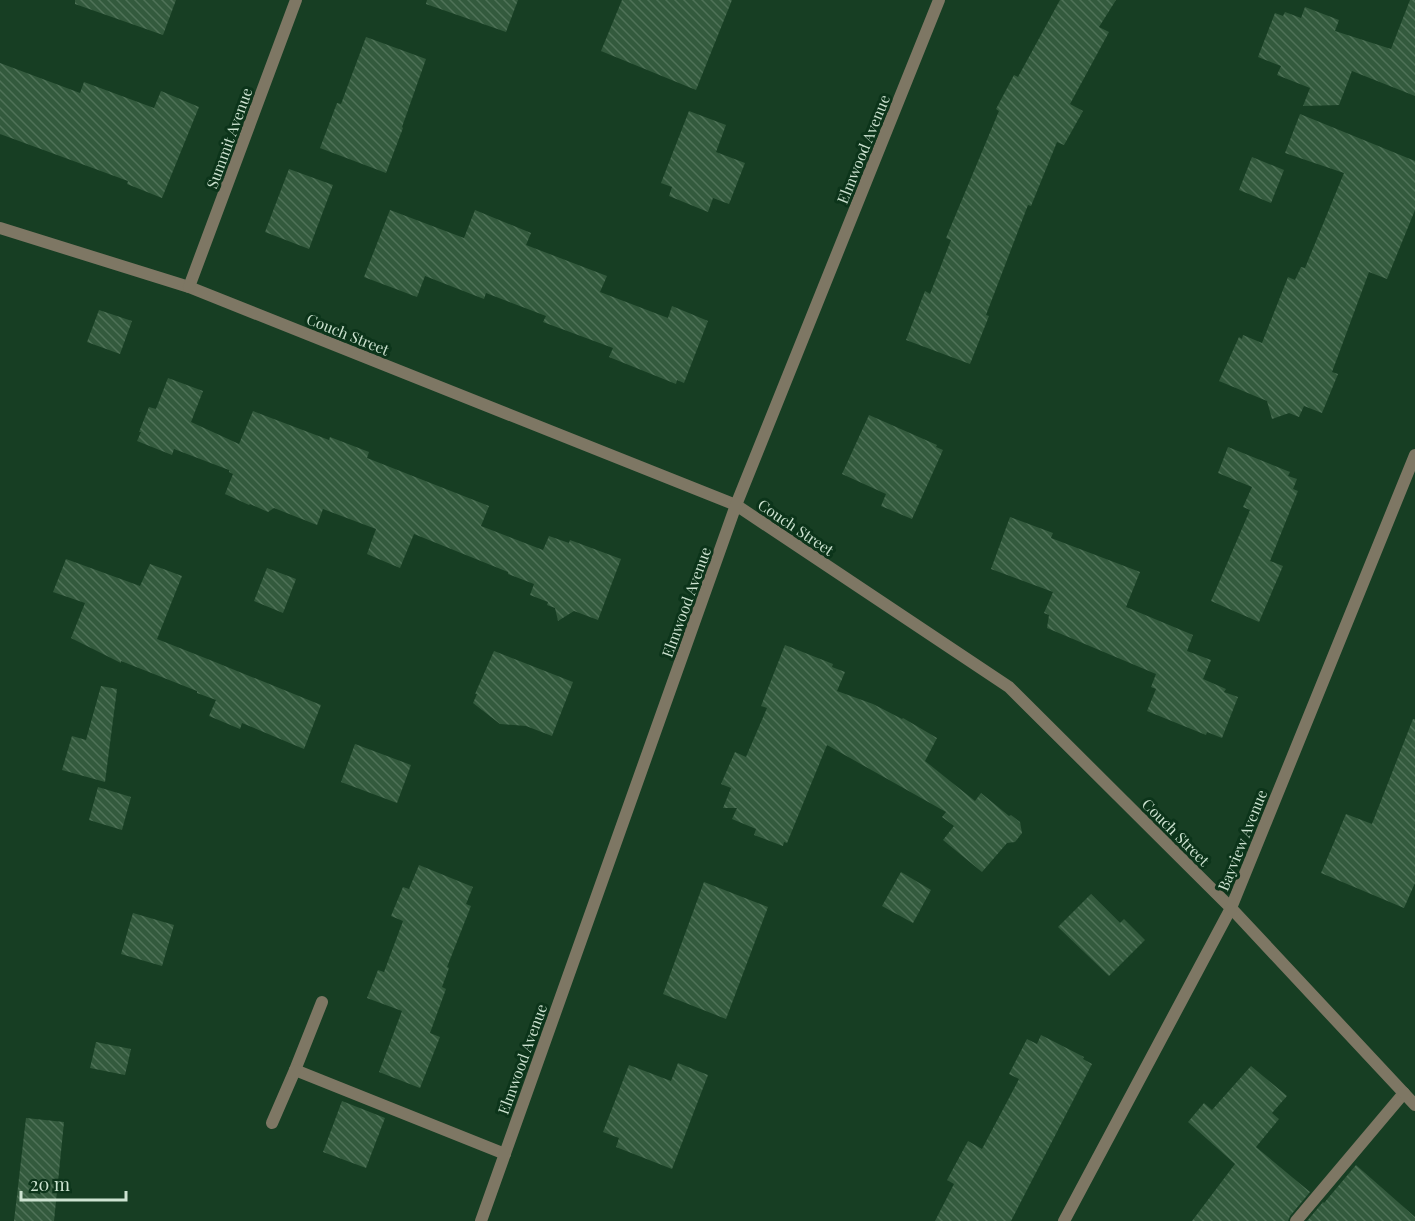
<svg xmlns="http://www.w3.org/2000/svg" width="1415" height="1221" font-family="'Playfair Display',serif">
<defs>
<pattern id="building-back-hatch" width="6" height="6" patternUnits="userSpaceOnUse" patternTransform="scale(1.5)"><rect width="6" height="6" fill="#335a3d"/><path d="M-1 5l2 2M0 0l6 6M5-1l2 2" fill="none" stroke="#4f7258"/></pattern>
</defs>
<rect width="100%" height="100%" fill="#173e23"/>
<g fill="url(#building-back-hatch)">
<path d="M75,0H176L163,35L75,4Z"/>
<path d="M427,0H518L506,32L426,4Z"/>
<path d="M622,0H732L696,90L601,51Z"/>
<path d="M1060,0H1116L1099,27L1109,32L1070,104L1083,111L1064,145L1057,142L1031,206L1028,205L986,315L989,316L970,364L906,340L925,291L930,294L951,240L946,238L999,111L996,109L1014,75L1018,77Z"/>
<path d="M1410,0H1415V96L1352,71L1339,105L1303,106L1310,88L1277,75L1281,66L1258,57L1275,13L1283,16L1285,12L1301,18L1305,7L1339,20L1335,31L1391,49Z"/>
<path d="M366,37L426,59L402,127L403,128L386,173L320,148L337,103L341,104Z"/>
<path d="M0,63L80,93L84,82L154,108L161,91L199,107L162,198L127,184L128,181L0,134Z"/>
<path d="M689,111L726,125L716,152L745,163L729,204L713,198L708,212L669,196L672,187L661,183Z"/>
<path d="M1300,114L1415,161V210L1387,279L1369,272L1332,372L1338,374L1322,413L1304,406L1299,417L1289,413L1272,419L1267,401L1219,381L1239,337L1242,339L1243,335L1262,343L1288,277L1295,280L1301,267L1305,268L1344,173L1285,153Z"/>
<path d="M1252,157L1284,170L1271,203L1239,190Z"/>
<path d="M289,169L333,185L309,249L265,232Z"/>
<path d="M390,210L464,238L475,210L531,233L526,245L607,276L600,292L668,318L672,306L708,321L684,383L677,380L676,384L609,357L613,348L543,322L546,316L486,293L484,299L425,276L417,297L364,277Z"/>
<path d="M99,310L132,321L120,354L87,342Z"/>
<path d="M168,378L203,391L191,422L239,444L253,411L329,440L330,437L369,452L367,458L489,506L481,526L543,550L549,536L569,543L570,540L621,559L598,620L574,611L558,621L555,608L547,605L548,602L530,595L534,584L508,574V572L414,534L400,568L367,554L376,529L323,509L317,525L274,508L268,512L250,504L249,505L225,494L233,474L229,472V470L174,449L172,455L137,441L141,432H139L149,407L156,409Z"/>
<path d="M869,415L937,445L936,447L943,450L912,519L881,506L886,494L842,474Z"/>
<path d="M1228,447L1290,472L1288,476L1297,479L1293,489L1298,491L1270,561L1283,566L1259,622L1211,601L1250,510L1243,507L1252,487L1218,473Z"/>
<path d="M1010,517L1053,533L1051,538L1140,572L1126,607L1193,635L1187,651L1211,660L1203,679L1226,689L1224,692L1238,697L1222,738L1207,732L1206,735L1147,711L1156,689L1151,687L1156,674L1047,628L1049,615L1044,613L1053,592L991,569Z"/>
<path d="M66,559L140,586L150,564L182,576L157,639L210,660L321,705L304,749L242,723L240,729L209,716L216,700L197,693V691L121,661V663L71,638L85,603L53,592Z"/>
<path d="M267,568L296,579L283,613L254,601Z"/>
<path d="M785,645L833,664L832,667L845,672L837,691L873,704L902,719L903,718L937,738L925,761L975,801L981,793L1009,816L1011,815L1020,822L1022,833L1015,842L1007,843L982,872L943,840L954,826L942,817L946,812L827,745L787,843L784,842L783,846L754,835L756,829L732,819L737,808H723L731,788L721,784L735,752L746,757L767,708L761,706Z"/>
<path d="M494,651L573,682L552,736L526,726L500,724L473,703L477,694H475Z"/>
<path d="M101,686L117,689L105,782L62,770L72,736L86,740Z"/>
<path d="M1413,719H1415V883L1404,908L1321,873L1346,814L1372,824Z"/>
<path d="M355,744L411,765L397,803L341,782Z"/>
<path d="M98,787L131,797L122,830L89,820Z"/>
<path d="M419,865L473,887L466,904L471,906L447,967L449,968L442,987L446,989L430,1033L440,1037L420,1088L379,1072L402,1011L367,998L378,970L384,972L403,921L391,916L403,887L409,889Z"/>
<path d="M901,872L931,890L913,923L882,906Z"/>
<path d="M704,882L768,907L726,1019L663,994Z"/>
<path d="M1091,894L1120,923L1124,919L1145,940L1109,976L1058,927Z"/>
<path d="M133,913L174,925L162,966L121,954Z"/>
<path d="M1041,1035L1084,1057L1083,1059L1092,1064L1011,1221H935L954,1184L947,1180L968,1141L982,1149L1019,1079L1009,1074L1027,1039L1037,1044Z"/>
<path d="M96,1042L131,1049L125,1075L90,1068Z"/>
<path d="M678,1063L708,1075L672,1169L616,1147L619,1138L603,1132L629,1065L671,1081Z"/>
<path d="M1251,1066L1287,1096L1272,1113L1279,1119L1256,1147L1310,1192L1290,1216L1288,1221H1192L1235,1164L1188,1122L1204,1103L1212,1110Z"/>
<path d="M342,1101L385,1118L366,1168L323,1152Z"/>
<path d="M26,1118L64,1122L54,1221H14Z"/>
<path d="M1356,1165L1415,1217V1221H1307L1323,1202L1324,1203Z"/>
</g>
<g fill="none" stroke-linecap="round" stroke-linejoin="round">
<g stroke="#7e7764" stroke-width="12">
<path d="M322,1002L295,1070L505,1154"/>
<path d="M272,1123L295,1070"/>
<path d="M1296,1221L1404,1093"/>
</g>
<g stroke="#7e7764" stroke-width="12">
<path d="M0,228L189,287L736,505L1009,687L1231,908L1415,1105"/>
<path d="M189,287L296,0"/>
<path d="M481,1221L736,505L939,0"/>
<path d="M1064,1221L1231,908L1415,455"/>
</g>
</g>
<g text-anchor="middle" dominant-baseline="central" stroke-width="6" stroke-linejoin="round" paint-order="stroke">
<g font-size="15" fill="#cde3d1" stroke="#0c341a">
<text transform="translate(229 138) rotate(-70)">Summit Avenue</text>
<text transform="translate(863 149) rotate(-68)">Elmwood Avenue</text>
<text transform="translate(348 334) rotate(22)">Couch Street</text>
<text transform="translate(796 527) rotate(34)">Couch Street</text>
<text transform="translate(686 602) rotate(-70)">Elmwood Avenue</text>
<text transform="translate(1176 832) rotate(45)">Couch Street</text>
<text transform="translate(1242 840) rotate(-68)">Bayview Avenue</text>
<text transform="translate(522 1059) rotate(-70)">Elmwood Avenue</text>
</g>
</g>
<path d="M21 1191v9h105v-9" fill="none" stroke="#cde3d1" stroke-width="3"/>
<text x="30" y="1191" font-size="18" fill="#cde3d1" stroke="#0c341a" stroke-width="4.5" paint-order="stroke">20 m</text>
</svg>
